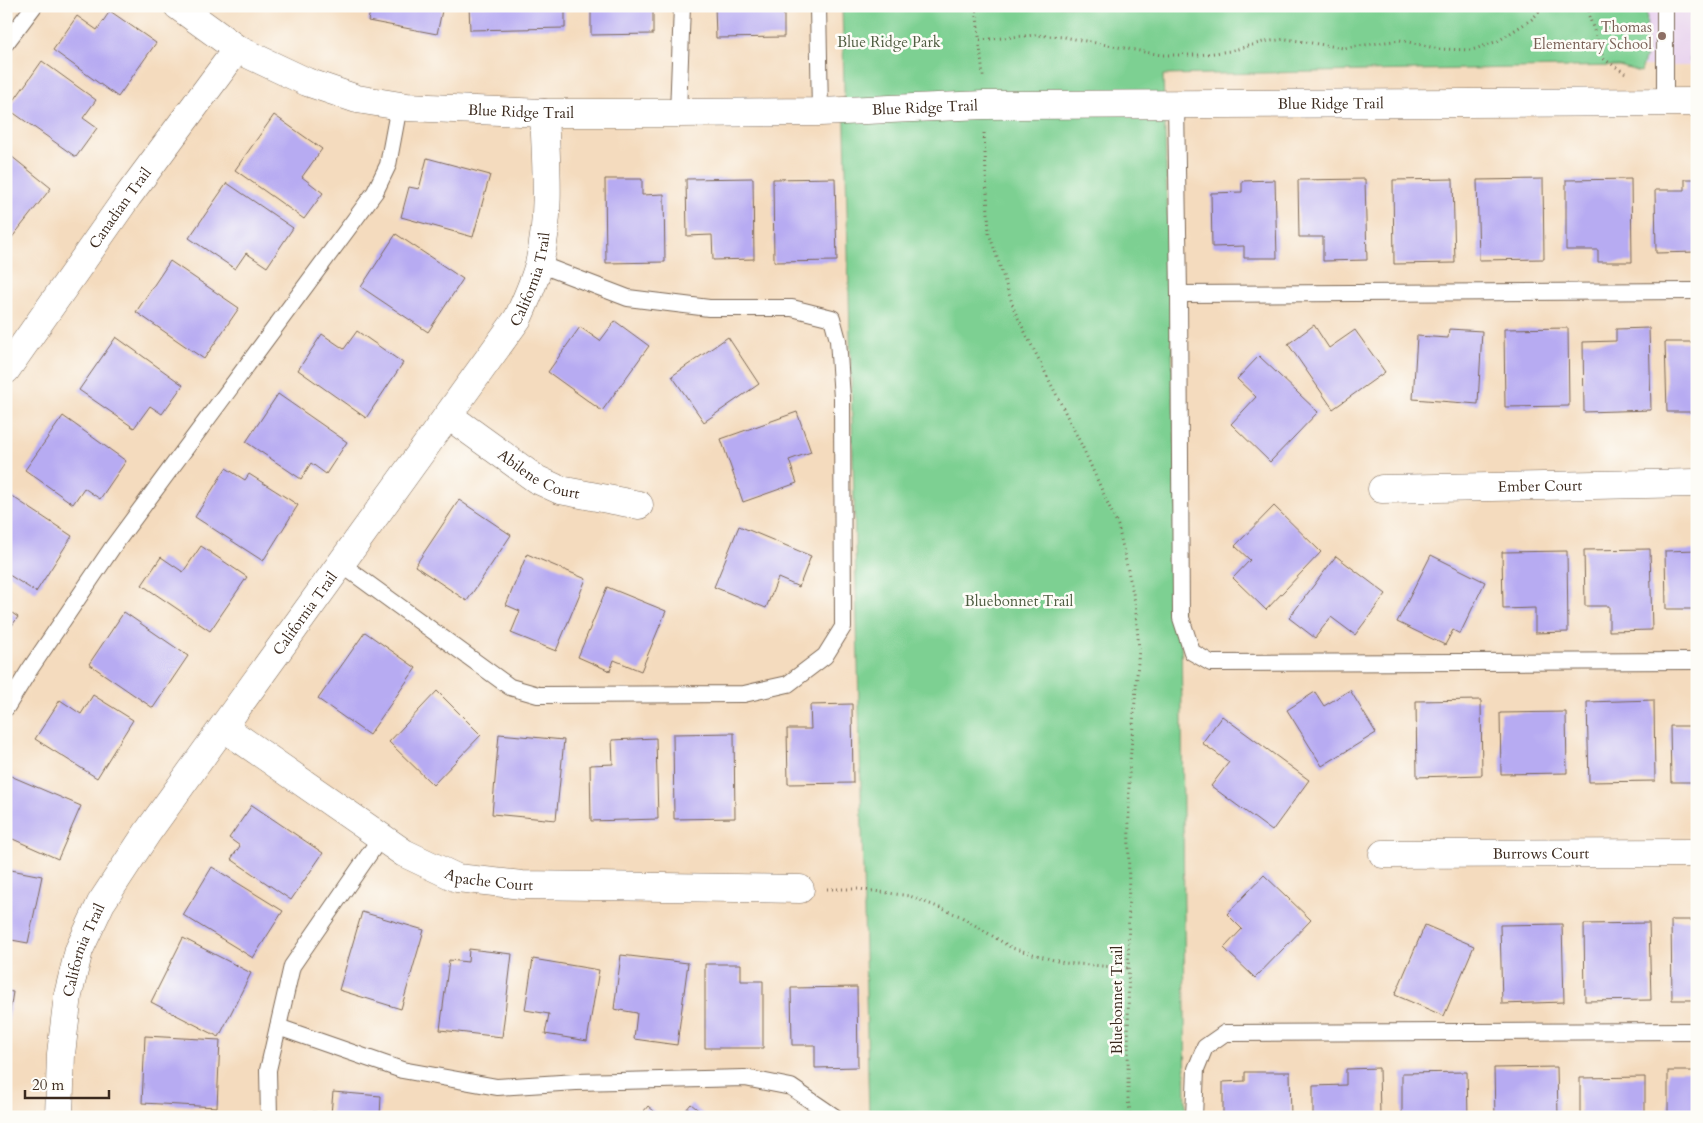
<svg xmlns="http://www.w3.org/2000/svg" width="1703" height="1123" font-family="Cardo,serif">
<rect width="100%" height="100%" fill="#fdfcf7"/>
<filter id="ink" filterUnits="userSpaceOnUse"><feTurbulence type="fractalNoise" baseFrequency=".02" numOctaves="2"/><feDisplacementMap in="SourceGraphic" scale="10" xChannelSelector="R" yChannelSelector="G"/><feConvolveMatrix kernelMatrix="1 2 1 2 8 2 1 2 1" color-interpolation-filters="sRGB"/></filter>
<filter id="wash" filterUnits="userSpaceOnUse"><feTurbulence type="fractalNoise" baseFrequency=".0096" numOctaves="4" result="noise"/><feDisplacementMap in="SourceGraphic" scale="20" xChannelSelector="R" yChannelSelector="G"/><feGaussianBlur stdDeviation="1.12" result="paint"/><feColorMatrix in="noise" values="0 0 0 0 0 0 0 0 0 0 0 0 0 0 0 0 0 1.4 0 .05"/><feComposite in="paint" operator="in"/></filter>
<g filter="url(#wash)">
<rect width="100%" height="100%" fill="#f4dbbe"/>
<rect fill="#e8d2ee" x="1627" y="6" width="70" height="60"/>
<g fill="#7dd092" stroke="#5c7d58">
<path d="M842,6H1647L1646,55L1641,72L1619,66L1163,75L1181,618L1186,1117H869Z"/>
<path d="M1692,6H1697V74L1690,61Z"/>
</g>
<g id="blocks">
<g fill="#b7abf2">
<path d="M371,6H443L437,34L368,21Z"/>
<path d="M469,6H565V28L470,30Z"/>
<path d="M591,6H653V34L591,35Z"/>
<path d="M715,6H784V37L716,38Z"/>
<path d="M110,11L156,43L118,97L53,50L77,16L97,30Z"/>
<path d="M42,61L96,100L83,118L97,128L76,157L8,109Z"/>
<path d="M274,115L322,149L302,177L323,193L304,219L235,170Z"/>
<path d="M6,152L51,188L10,240L6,237Z"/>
<path d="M427,158L490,175L473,237L401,217L409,187L419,189Z"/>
<path d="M753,178L754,259L713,260L712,235L687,236L686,179Z"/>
<path d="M835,178L837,261L774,262L773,179Z"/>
<path d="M605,179H642V195L664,194L665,262L606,263Z"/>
<path d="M1365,179L1367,260L1323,261V237H1299L1298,180Z"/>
<path d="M1453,179L1455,263L1394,264L1393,180Z"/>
<path d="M1543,179L1544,259L1479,260L1477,180Z"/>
<path d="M1631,179L1632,262H1598V250H1566V180Z"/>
<path d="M1685,179H1697V252L1656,253L1655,190H1685Z"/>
<path d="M1275,180L1277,258H1244V246L1212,247L1211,193L1242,192V181Z"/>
<path d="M227,183L293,228L267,267L246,253L235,269L189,238Z"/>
<path d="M396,234L463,279L428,332L361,287Z"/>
<path d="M170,261L239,308L204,359L136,312Z"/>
<path d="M615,321L649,346L602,411L548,372L580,327L600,341Z"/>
<path d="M1314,325L1329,348L1355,330L1385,372L1333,409L1288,344Z"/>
<path d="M1568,328L1569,406L1505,407L1504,329Z"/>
<path d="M1649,328L1651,410L1584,412L1583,342L1616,341V329Z"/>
<path d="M1449,329L1482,331L1478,404L1413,399L1417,336L1448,338Z"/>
<path d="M357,331L403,363L366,418L298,370L322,334L344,349Z"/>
<path d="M116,337L183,385L162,414L150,406L134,428L79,390Z"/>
<path d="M728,337L759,384L704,422L672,376Z"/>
<path d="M1665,342H1697V412H1667Z"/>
<path d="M1259,356L1318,412L1270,462L1231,424L1256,397L1237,379Z"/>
<path d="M278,394L347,442L326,474L311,463L301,479L246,442Z"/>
<path d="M797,412L811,452L789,460L797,483L743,502L721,439Z"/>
<path d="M63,416L126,461L100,499L84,488L73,504L25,470Z"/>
<path d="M226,468L245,480L249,474L298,505L263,561L195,517Z"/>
<path d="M10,495L72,536L36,592L6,573V501Z"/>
<path d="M459,500L511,535L467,601L415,566Z"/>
<path d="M1274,506L1321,552L1266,610L1233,578L1250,560L1235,546Z"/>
<path d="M739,526L811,556L799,587L778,578L766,608L714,587Z"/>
<path d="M201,546L247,577L210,631L142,585L161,557L183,572Z"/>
<path d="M1650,549L1652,630L1609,631V606H1585L1584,550Z"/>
<path d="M1697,550V609H1666L1665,551Z"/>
<path d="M1567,551L1568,632L1535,633V608L1503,609L1502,552Z"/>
<path d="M527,554L586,579L556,651L511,633L520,611L506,605Z"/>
<path d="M1431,555L1485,582L1460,634L1453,630L1445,645L1397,622Z"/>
<path d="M1336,556L1386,594L1355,635L1331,617L1315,638L1289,618Z"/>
<path d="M607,587L666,611L641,671L614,660L610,671L578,657Z"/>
<path d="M6,609L18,617L6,634Z"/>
<path d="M124,612L188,656L153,708L89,664Z"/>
<path d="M365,632L416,668L369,735L318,699Z"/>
<path d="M1350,690L1376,733L1322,766L1287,710L1315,692L1324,706Z"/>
<path d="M437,691L481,735L433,785L389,742Z"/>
<path d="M93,695L133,720L97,778L35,739L60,700L81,714Z"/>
<path d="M1481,700L1482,775L1417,777L1416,701Z"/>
<path d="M1654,700L1655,781L1589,782L1587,702Z"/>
<path d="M1693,702H1697V782H1671L1670,726H1693Z"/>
<path d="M852,704L853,783L788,784L787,729H811L810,705Z"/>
<path d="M1566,712L1567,773L1501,774L1500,713Z"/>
<path d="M1222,716L1309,780L1272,831L1211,786L1229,762L1202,743Z"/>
<path d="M734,733L735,818L674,819L673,734Z"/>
<path d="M499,734L564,740L556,820L492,814Z"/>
<path d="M656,738L658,819L591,821L590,765L613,764L612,740Z"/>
<path d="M6,774L81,806L58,859L6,836Z"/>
<path d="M252,805L323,853L291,900L231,859L240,846L229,838Z"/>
<path d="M212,867L283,911L253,958L183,915Z"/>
<path d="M6,869L42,876L28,943L6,939Z"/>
<path d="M1264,875L1311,920L1255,978L1224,948L1242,929L1227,914Z"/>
<path d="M362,912L424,930L401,1009L339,990Z"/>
<path d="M1671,920H1697V1000H1672Z"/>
<path d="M1649,923L1651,1000L1585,1001L1584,924Z"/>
<path d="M1562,924L1564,1002L1502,1004L1500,925Z"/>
<path d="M1425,925L1474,946L1444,1016L1395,995Z"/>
<path d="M183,938L251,973L219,1037L151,1002Z"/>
<path d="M469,949L512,954L502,1037L440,1030L449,960L468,962Z"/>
<path d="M621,955L688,963L677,1045L634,1039L637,1013L614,1009Z"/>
<path d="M533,959L599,970L587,1041L545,1034L549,1014L525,1010Z"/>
<path d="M705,964H741V981H763V1048H705Z"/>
<path d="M857,987L858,1067L815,1068V1045H792L791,988Z"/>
<path d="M6,991L13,992L7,1030H6Z"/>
<path d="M145,1036L220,1040L217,1107L142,1103Z"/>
<path d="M1557,1067L1558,1117H1495L1494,1068Z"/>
<path d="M1379,1068L1380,1117H1313V1086L1346,1085V1069Z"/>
<rect x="1668" y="1071" width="29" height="46"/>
<path d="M1245,1072H1290L1291,1117H1223V1082L1245,1081Z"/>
<path d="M1467,1072L1468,1117H1402V1073Z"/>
<path d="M1645,1077V1117H1580V1078Z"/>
<path d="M333,1092L381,1096L380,1117H313V1112L331,1114Z"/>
<path d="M691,1104L707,1117H680Z"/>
<path d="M648,1106L661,1117H639Z"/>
</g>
</g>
</g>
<g filter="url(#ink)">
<use href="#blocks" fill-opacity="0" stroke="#7c6856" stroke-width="1"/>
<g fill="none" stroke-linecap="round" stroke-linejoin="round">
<defs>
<g id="service">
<path d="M818,6L820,112"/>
<path d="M1665,6V102"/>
<path d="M6,43L34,6"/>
<path d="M1176,104L1179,294L1181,618L1192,652L1211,663L1697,661"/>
<path d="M678,113L682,6"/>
<path d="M1179,294L1697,291"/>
<path d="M341,564L510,687L538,695L744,694L788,684L825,656L843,627L842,398L838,340L832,318L792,308H709L628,298L539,264"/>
<path d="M6,708L30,669L112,548L375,192L388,165L399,106"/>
<path d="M278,1027L402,1070L497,1087L576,1082L745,1078L791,1087L835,1117"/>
<path d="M269,1117L268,1070L292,966L381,837"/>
<path d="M1194,1117L1196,1069L1205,1047L1225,1033L1697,1031"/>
</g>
<g id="minor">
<path id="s1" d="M6,370L128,196L237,49"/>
<path id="s2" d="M449,416L536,479L560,490L639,505"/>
<path id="s3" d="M1382,489L1697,483"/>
<path id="s4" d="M223,727L404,853L457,878L522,885L800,889"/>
<path id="s5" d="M1383,854L1697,853"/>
<path id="s6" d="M59,1117L61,1054L68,995L79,950L101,903L147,833L223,727L518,318C526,300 534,283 539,264C551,215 546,162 544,113"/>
</g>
<g id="tertiary">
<path id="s7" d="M178,6L237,49L307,82L357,99L407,107L544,113H678L820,112L984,105L1697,102"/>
</g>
</defs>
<use href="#service" stroke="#7c6856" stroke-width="18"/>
<use href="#minor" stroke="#7c6856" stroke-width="29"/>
<use href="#tertiary" stroke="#7c6856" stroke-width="29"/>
<g stroke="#7c6856" stroke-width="3" stroke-dasharray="1 4" stroke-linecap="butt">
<path d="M976,6L983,77"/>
<path d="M1589,6V16L1604,59L1625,73"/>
<path d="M980,40L1035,35L1064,37L1161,55H1199L1230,51L1263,42L1286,39L1344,48L1400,40L1439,49L1472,50L1498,41L1532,19L1545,6"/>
<path d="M984,133L989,233L1015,312L1083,448L1118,526L1135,602L1139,650L1129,775L1128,1100L1131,1117"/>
<path d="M827,889H859L910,896L960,916L1012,948L1064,963L1128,968"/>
</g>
<use href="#service" stroke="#fff" stroke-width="16"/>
<use href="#minor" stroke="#fff" stroke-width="28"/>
<use href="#tertiary" stroke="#fff" stroke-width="28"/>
</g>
</g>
<circle fill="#8d6e63" stroke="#fdfcf7" stroke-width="2" cx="1662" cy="36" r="5"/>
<g text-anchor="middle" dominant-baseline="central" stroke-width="5" stroke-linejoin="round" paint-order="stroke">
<g font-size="15" fill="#785e54" stroke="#fdfcf7" text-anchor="end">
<text x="1652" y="27">Thomas<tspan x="1652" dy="17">Elementary School</tspan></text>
</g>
<g font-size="15" fill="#4f5c41" stroke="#fdfcf7">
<text x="889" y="42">Blue Ridge Park</text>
<text x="1019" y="601">Bluebonnet Trail</text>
</g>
<g font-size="15" fill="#3b2a1e" stroke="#fdfcf7">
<text stroke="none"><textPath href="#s7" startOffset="1178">Blue Ridge Trail</textPath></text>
<text stroke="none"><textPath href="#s7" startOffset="772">Blue Ridge Trail</textPath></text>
<text stroke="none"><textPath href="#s7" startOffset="368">Blue Ridge Trail</textPath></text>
<text stroke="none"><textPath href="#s1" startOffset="198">Canadian Trail</textPath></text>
<text stroke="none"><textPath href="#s6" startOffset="980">California Trail</textPath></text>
<text stroke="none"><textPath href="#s2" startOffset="108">Abilene Court</textPath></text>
<text stroke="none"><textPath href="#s3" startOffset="158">Ember Court</textPath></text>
<text stroke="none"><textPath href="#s6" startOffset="575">California Trail</textPath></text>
<text stroke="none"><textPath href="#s5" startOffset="158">Burrows Court</textPath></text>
<text stroke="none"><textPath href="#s4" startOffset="311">Apache Court</textPath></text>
<text stroke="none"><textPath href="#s6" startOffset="170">California Trail</textPath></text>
<text transform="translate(1117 1000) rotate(-90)">Bluebonnet Trail</text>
</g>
</g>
<rect width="1703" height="1123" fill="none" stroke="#fdfcf7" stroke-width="25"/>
<path d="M25 1090v8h84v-8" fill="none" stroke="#3b2a1e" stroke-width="2.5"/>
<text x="32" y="1090" font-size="15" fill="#3b2a1e" stroke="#fdfcf7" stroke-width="4" paint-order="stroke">20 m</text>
</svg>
